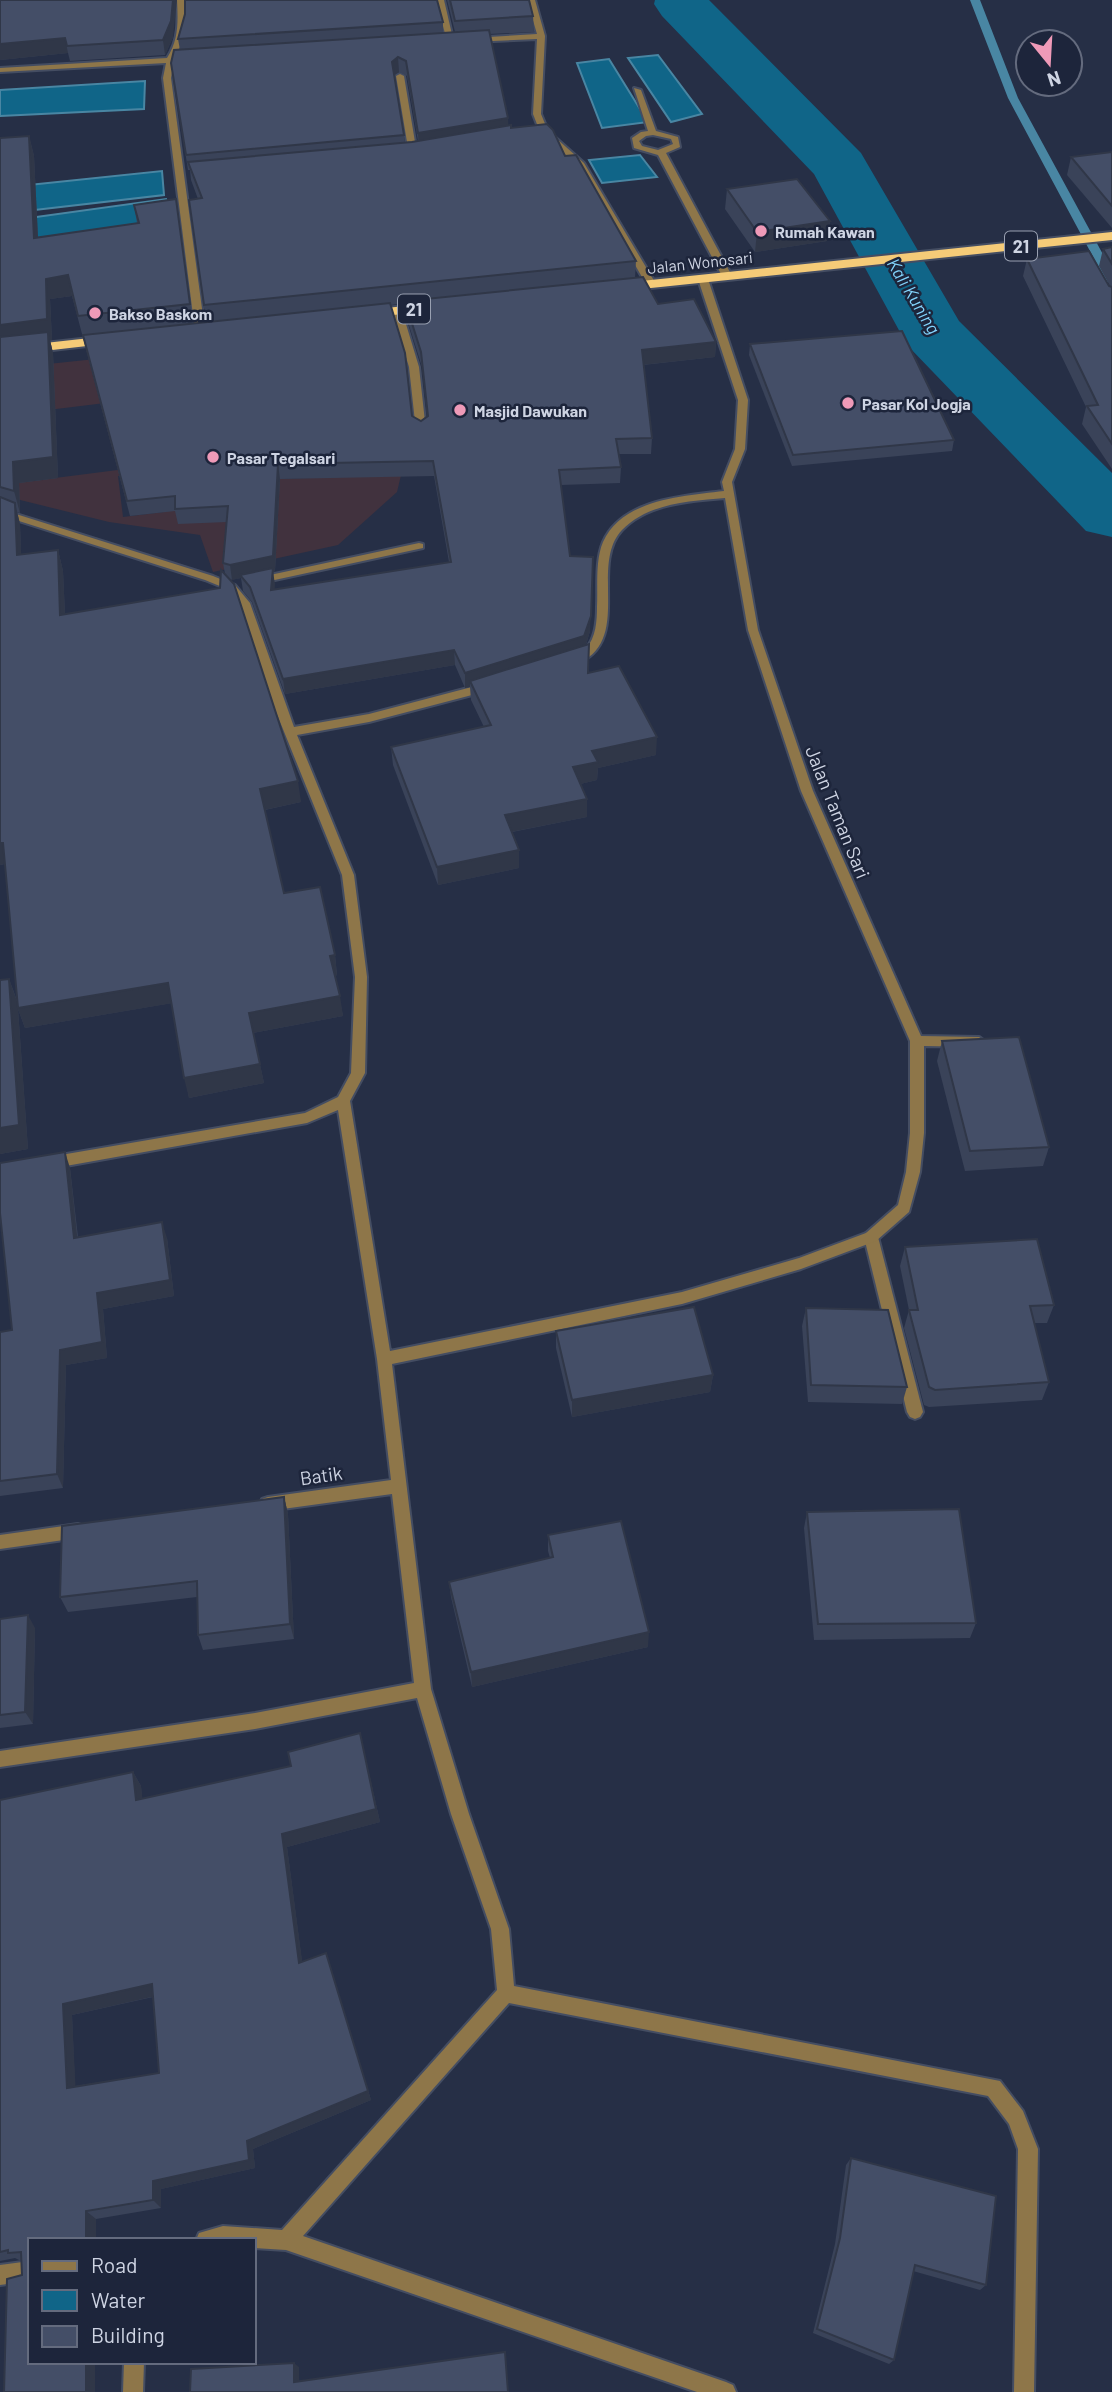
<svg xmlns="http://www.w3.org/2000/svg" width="1112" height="2392" font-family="Barlow,sans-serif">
<rect width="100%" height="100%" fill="#262f46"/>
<path fill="#41323e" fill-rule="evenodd" d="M384,329L413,425L397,492L338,545L213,572L200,535L109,522L0,495V369ZM138,399L149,466L55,478L48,410ZM313,448L311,478L276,479ZM160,472L164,512L123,517L118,476Z"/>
<g fill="#106588" stroke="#4986a3" stroke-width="2">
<path d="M658,55L702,114L671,122L628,58Z"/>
<path d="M609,59L648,122L602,128L577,63Z"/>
<path d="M145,81L144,109L0,116V90Z"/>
<path d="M640,155L657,177L602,183L589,160Z"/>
<path d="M162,171L164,195L0,214V188Z"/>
<path d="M166,199L171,219L130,232L0,247V222Z"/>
</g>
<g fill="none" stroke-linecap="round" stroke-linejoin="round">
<path fill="#4986a3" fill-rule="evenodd" d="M970,0H980L1018,98L1112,271V284L1106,281L1008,98Z"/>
<path fill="#106588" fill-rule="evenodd" d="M655,0H709L861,153L959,321L1112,473V537L1086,531L907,345L814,174L662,16L654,4Z"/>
<defs>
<g id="service">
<path d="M634,88L641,90L656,131L678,137L680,147L666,153L732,276L730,278L722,276L658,155L634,148L632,138L641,132L648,131ZM653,135L671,139L673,144L658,150L642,146L639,141L646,136Z"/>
<path d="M871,1231L876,1233L878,1237L923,1412L920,1417L915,1419L910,1417L907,1412L864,1237L866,1233Z"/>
</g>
<g id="minor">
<path d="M177,0H185L184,38L174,60L171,78L205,331L200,334L195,331L163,78L166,63L0,72V68L167,58C179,40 178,21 177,0Z"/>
<path d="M436,0H444L454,43L447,41Z"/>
<path d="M527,0H535L545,36L541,114L548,131L584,163L656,284L654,286L646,284L578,166L540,132L533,114L537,39L471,42L467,40L471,38L537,34Z"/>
<path d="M400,74L404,76L417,154L413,157L409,154L396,76Z"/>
<path d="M703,276L708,279L748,400L745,449L732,482L758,630L813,791L921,1036L979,1037L986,1042L979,1047L924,1046V1133L920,1172L909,1212L876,1241L801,1269L682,1304L392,1364L431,1689L469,1814L509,1929L514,1986L1000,2081L1023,2111L1038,2149L1034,2392H1014L1018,2149L1009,2124L988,2096L509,2003L303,2236L726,2382L733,2385L736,2392H697L286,2250L254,2248V2240H196L199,2233L223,2226L282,2230L497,1990L491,1929L451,1814L417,1698L255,1729L0,1767V1751L255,1713L414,1683L392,1494L268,1511L262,1509L260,1504L262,1499L268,1497L391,1480L377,1359L338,1110L307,1123L49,1169L44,1167L42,1163L44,1159L49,1157L305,1113L338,1097L351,1073L355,977L342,875L270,697L240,604L227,589L205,580L0,515V509L213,576L235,585L250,603L294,727L369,714L487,683L493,687L491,690L369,722L297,735L354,875L367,977L365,1073L350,1101L390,1351L682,1292L799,1258L866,1233L898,1205L906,1172L910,1133V1041L801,791L748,630L725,498C690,501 648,503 622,530C588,566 635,643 574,665L568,661C573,656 581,653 586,648C596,638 597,620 597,607C598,586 595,561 603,542C622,499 684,496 724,491L722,482L735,449L738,400L698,279Z"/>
<path d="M397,308L402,311L419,367L426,431L421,434L416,431L409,367L392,311Z"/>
<path d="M419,543L423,544V548L256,584L251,581L256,578Z"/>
<path d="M78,1524L84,1526L86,1531L84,1536L78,1538L0,1549V1535Z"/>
<path d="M30,2261V2281L0,2285V2265Z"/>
<path d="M124,2362H144L143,2392H123Z"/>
</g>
<g id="trunk">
<path d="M1112,232V240L622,291L616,287L622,283Z"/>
<path d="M432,303L436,304V310L368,318L362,314L368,310Z"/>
<path d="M108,336L114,340L113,343L0,356V348Z"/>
</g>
</defs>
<use href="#service" stroke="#444d62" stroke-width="4"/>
<use href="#minor" stroke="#444d62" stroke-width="4"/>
<use href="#trunk" stroke="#444d62" stroke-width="4"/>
<use href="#service" fill="#8e7649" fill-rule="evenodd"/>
<use href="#minor" fill="#8e7649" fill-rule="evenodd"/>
<use href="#trunk" fill="#f5cb78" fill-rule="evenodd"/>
</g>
<g fill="#3a4359" fill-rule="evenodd">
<path d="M0,0L173,37L165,55L70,61L68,53L0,60Z"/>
<path d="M447,0H529L533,16L534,32L489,34L508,125L511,128L565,156L636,261L635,278L658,304L716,342L715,357L643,365L652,438L651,454H619L621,467L620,483L561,485L570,556L590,631L586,645L589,673L656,755L598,768L597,780L580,784L587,799V817L512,832L519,868L438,885L393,765L391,747L484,727L471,700L470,687L465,688L455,665L285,694L252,602L243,591L241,578L230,580L301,802L265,810L284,893L335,955L337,975L335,976L343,1016L253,1033L264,1083L189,1098L172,1003L25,1028L18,1009L28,1149L0,1154V980L9,979L18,1003L5,864L0,865V138L29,136L34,156L38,238L137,223L134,205L179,220L193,323L206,322L189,200L198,199L191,180L190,170H188L171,63L180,50L178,39L443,22V33L455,32ZM399,72L407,76L418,141L405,142L395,75ZM72,296L130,516L175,511L178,524L227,522L223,563L225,574L220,588L65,614L63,571L58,550L21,554L20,524L17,512L20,513L19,483L58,478L53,353L50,340H52L50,299ZM405,303L406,316L422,367L427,416L421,421L412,416L391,305ZM434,476L449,562L274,590L273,572L275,571L280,479Z"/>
<path d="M1112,152V228L1067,175L1071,157Z"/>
<path d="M727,189L830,221L827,241L755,252L725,209Z"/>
<path d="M1112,247V469L1082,424L1086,407L1023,276L1027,259L1110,286L1099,266L1103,249Z"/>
<path d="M750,344L954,440L952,451L792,466L749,355Z"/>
<path d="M942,1041L1049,1147L1043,1166L965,1171L937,1061Z"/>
<path d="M70,1168L78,1237L167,1238L174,1296L103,1309L107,1358L66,1365L63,1488L0,1496V1332L12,1330Z"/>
<path d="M905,1247L1054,1305L1047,1323H1034L1049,1382L1042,1400L929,1407L924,1405L904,1328L909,1310L900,1266Z"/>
<path d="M806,1308L907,1387L902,1404L808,1402L802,1326Z"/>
<path d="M556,1331L713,1375L710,1392L572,1417L556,1348Z"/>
<path d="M284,1497L288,1514L294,1639L203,1650L198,1635L197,1597L68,1612L60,1597Z"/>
<path d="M807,1512L976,1623L970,1638L814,1640L804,1528Z"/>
<path d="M548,1535L648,1647L472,1687L451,1597L449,1582L550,1558L548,1551Z"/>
<path d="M0,1619L35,1628L33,1724L0,1728Z"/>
<path d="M360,1733L380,1822L287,1847L302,1962L326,1953L371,2100L253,2149L255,2168L161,2189V2208L96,2219V2240H30V2362H95V2392H4L7,2279L22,2275L21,2260H19L15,2258L0,2261V1800L133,1772L141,1786L142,1799L291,1766L288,1752ZM153,1997L159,2073L75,2086L72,2015Z"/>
<path d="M851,2158L986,2285L980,2290L913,2271L894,2360L889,2364L813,2333L835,2244L846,2165Z"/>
</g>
<g fill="#303748">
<path d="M173,0H177L173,37L165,55L163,40Z"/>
<path d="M65,38L68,53L0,60V44Z"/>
<path d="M398,57L399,72L393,76L392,62Z"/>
<path d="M508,118L509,133L419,148L418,133Z"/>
<path d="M29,136L34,156L39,259L34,238Z"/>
<path d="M830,221L827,241L755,252L757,232Z"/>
<path d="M68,275L72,296L50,299L52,340H50L53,353L58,478L19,483L20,513L14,491L0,346V325L46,279Z"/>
<path d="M716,342L715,357L641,365L642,350Z"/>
<path d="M278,464L280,479L275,571L273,572L275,584L274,605L240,575L241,578L232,580L230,565Z"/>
<path d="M15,503L20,524L22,576L17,555Z"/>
<path d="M58,550L63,571L66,636L60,615Z"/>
<path d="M593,557L590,631L584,651L470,681V687L465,688V673Z"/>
<path d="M454,650L455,665L285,694L283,679Z"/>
<path d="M657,737L656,755L598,768L597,780L572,786L573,767L592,751Z"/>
<path d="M298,781L301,802L264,810L260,789Z"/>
<path d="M587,799V817L506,833L505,815Z"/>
<path d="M0,843H3L9,863L0,865Z"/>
<path d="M519,850V868L438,885L437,867Z"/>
<path d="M335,955L337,975L333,976L330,956Z"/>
<path d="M9,979L18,1004L168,983L173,1003L25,1028L18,1009L28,1149L0,1154V1128Z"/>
<path d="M340,996L343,1016L253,1033L249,1013Z"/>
<path d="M260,1064L264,1083L189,1098L184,1078Z"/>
<path d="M65,1152L70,1168L79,1254L74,1238Z"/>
<path d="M162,1222L167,1238L174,1296L103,1309L107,1358L66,1365L63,1488L57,1474L60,1350L97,1293Z"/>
<path d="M713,1375L710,1392L572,1417V1400Z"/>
<path d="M284,1497L288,1514L294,1639L290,1624Z"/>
<path d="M28,1615L35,1628L33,1724L25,1712Z"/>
<path d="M649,1632L648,1647L472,1687L471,1672Z"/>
<path d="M360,1733L380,1822L287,1847L304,1975L299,1963L282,1834Z"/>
<path d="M133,1772L141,1786L144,1814L136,1800Z"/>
<path d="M326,1953L371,2100L253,2149L255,2168L161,2189V2208L153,2200V2181L247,2141Z"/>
<path d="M152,1984L160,1995L72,2015L76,2097L67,2088L63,2004Z"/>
<path d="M86,2211L96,2219V2240H86Z"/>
<rect x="86" y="2362" width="9" height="30"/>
<path d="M294,2363L299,2367V2386L294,2382Z"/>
</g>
<g fill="#444e67" stroke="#303748" stroke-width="2" fill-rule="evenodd">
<path d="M0,0H173L171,21L163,40L67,46L65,38L0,44Z"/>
<path d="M185,0H437L443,22L178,39L185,14Z"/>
<path d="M450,0H529L533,16L455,21Z"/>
<path d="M489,30L508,118L418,133L406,61L398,57L392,62L404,135L186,155L171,63L174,50Z"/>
<path d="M547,124L553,130L565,156L576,155L636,261L204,305L189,200L202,198L188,162L412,142L511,125V128Z"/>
<path d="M29,136L34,238L139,223L134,205L176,199L190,304L78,316L68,275L46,279L47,319L0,325V138Z"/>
<path d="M1112,152V206L1071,157Z"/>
<path d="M797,179L830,221L757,232L727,189Z"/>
<path d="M1112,247V264L1103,249Z"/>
<path d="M1089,251L1109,286L1112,287V444L1087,406L1098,405L1027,259Z"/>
<path d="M643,277L658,304L694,299L716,342L642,350L652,438L616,439L621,467L559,470L570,556L593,557L591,616L584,636L465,673L454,650L283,679L250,587L240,575L273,568L271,590L451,562L433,461L278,464L273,556L230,565L223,563L228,506L175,509V496L127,501L83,335L390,303L405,353L412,416L421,421L428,416L421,352L405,301Z"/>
<path d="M902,331L954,440L793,455L750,344Z"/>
<path d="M48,332L53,457L13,462L14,491L0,487V337Z"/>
<path d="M0,497L15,503L17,555L58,550L60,615L220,588L221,570L234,584L298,781L260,789L284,893L320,887L335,955L330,956L340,996L249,1013L260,1064L184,1078L168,983L18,1008L3,843H0Z"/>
<path d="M589,644L588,673L619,666L657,737L592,751L598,762L573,767L587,799L505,815L519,850L437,867L391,747L491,725L470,681Z"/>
<path d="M9,979L19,1125L0,1128V980Z"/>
<path d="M1019,1037L1049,1147L970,1151L942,1041Z"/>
<path d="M65,1152L74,1238L162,1222L170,1280L97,1293L102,1342L60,1350L57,1474L0,1481V1332L12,1330L0,1213V1163Z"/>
<path d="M1037,1239L1054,1305L1030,1306L1049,1382L935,1390L929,1387L909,1310H918L905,1247Z"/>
<path d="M694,1307L713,1375L572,1400L556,1331Z"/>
<path d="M806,1308L888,1310L907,1387L811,1385Z"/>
<path d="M284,1497L290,1624L198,1635L197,1581L60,1597L62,1526Z"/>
<path d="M959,1509L976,1623L818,1624L807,1512Z"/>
<path d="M621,1521L649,1632L471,1672L449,1582L553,1557L548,1535Z"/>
<path d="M28,1615L25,1712L0,1715V1619Z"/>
<path d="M360,1733L376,1809L282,1834L299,1963L326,1953L368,2091L247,2141L249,2160L153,2181V2200L86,2211V2240H30V2362H86V2392H4L7,2279L22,2275L21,2252L8,2253V2250L0,2252V1800L133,1772L136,1800L291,1766L288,1752ZM152,1984L159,2073L67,2088L63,2004Z"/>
<path d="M851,2158L996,2196L986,2285L915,2265L894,2360L817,2329L840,2238Z"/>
<path d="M505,2352L508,2392H190L191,2369L294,2363V2382Z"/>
</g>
<g fill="#ef9ab8" stroke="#1d253b" stroke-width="2.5">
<circle cx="761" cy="231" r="7"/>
<circle cx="95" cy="313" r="7"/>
<circle cx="848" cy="403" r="7"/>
<circle cx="460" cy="410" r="7"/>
<circle cx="213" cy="457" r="7"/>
</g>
<g text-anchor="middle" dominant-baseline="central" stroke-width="5" stroke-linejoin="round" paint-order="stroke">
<g font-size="16" font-weight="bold" fill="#ced4e3" stroke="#1d253b" text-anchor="start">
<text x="775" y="231">Rumah Kawan</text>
<text x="109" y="313">Bakso Baskom</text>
<text x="862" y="403">Pasar Kol Jogja</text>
<text x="474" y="410">Masjid Dawukan</text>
<text x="227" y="457">Pasar Tegalsari</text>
</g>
<g font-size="16" fill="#ced4e3" stroke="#1d253b">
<text transform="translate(700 262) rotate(-6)">Jalan Wonosari</text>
</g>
<g fill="#1d253b" stroke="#99a0b1" stroke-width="2">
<rect x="1005" y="231.5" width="32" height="29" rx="5"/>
<rect x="398" y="294.5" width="32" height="29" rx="5"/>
</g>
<g font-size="18" font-weight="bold" fill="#ced4e3">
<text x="1021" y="246">21</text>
<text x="414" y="309">21</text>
</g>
<g font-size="18" font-style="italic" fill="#82d3fc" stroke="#1d253b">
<text transform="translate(914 296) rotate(59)">Kali Kuning</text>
</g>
<g font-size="19" fill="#ced4e3" stroke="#1d253b">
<text transform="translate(838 812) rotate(68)">Jalan Taman Sari</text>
<text transform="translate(321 1475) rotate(-8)">Batik</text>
</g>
</g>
<rect x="28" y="2238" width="228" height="126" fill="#1d253b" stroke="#646b7e" stroke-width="2"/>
<rect x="42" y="2261" width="35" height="10" fill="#8e7649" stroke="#646b7e" stroke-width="2"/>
<text x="91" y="2273" font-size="21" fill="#ced4e3">Road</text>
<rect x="42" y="2290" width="35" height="21" fill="#106588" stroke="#646b7e" stroke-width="2"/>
<text x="91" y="2308" font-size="21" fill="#ced4e3">Water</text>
<rect x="42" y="2326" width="35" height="21" fill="#444e67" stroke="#646b7e" stroke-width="2"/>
<text x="91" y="2343" font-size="21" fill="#ced4e3">Building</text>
<g transform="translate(1049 63) rotate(162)"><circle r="33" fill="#1d253b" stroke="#646b7e" stroke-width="2"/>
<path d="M0-5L12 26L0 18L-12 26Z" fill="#ef9ab8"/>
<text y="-10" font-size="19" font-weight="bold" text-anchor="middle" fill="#ced4e3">N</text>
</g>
</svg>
